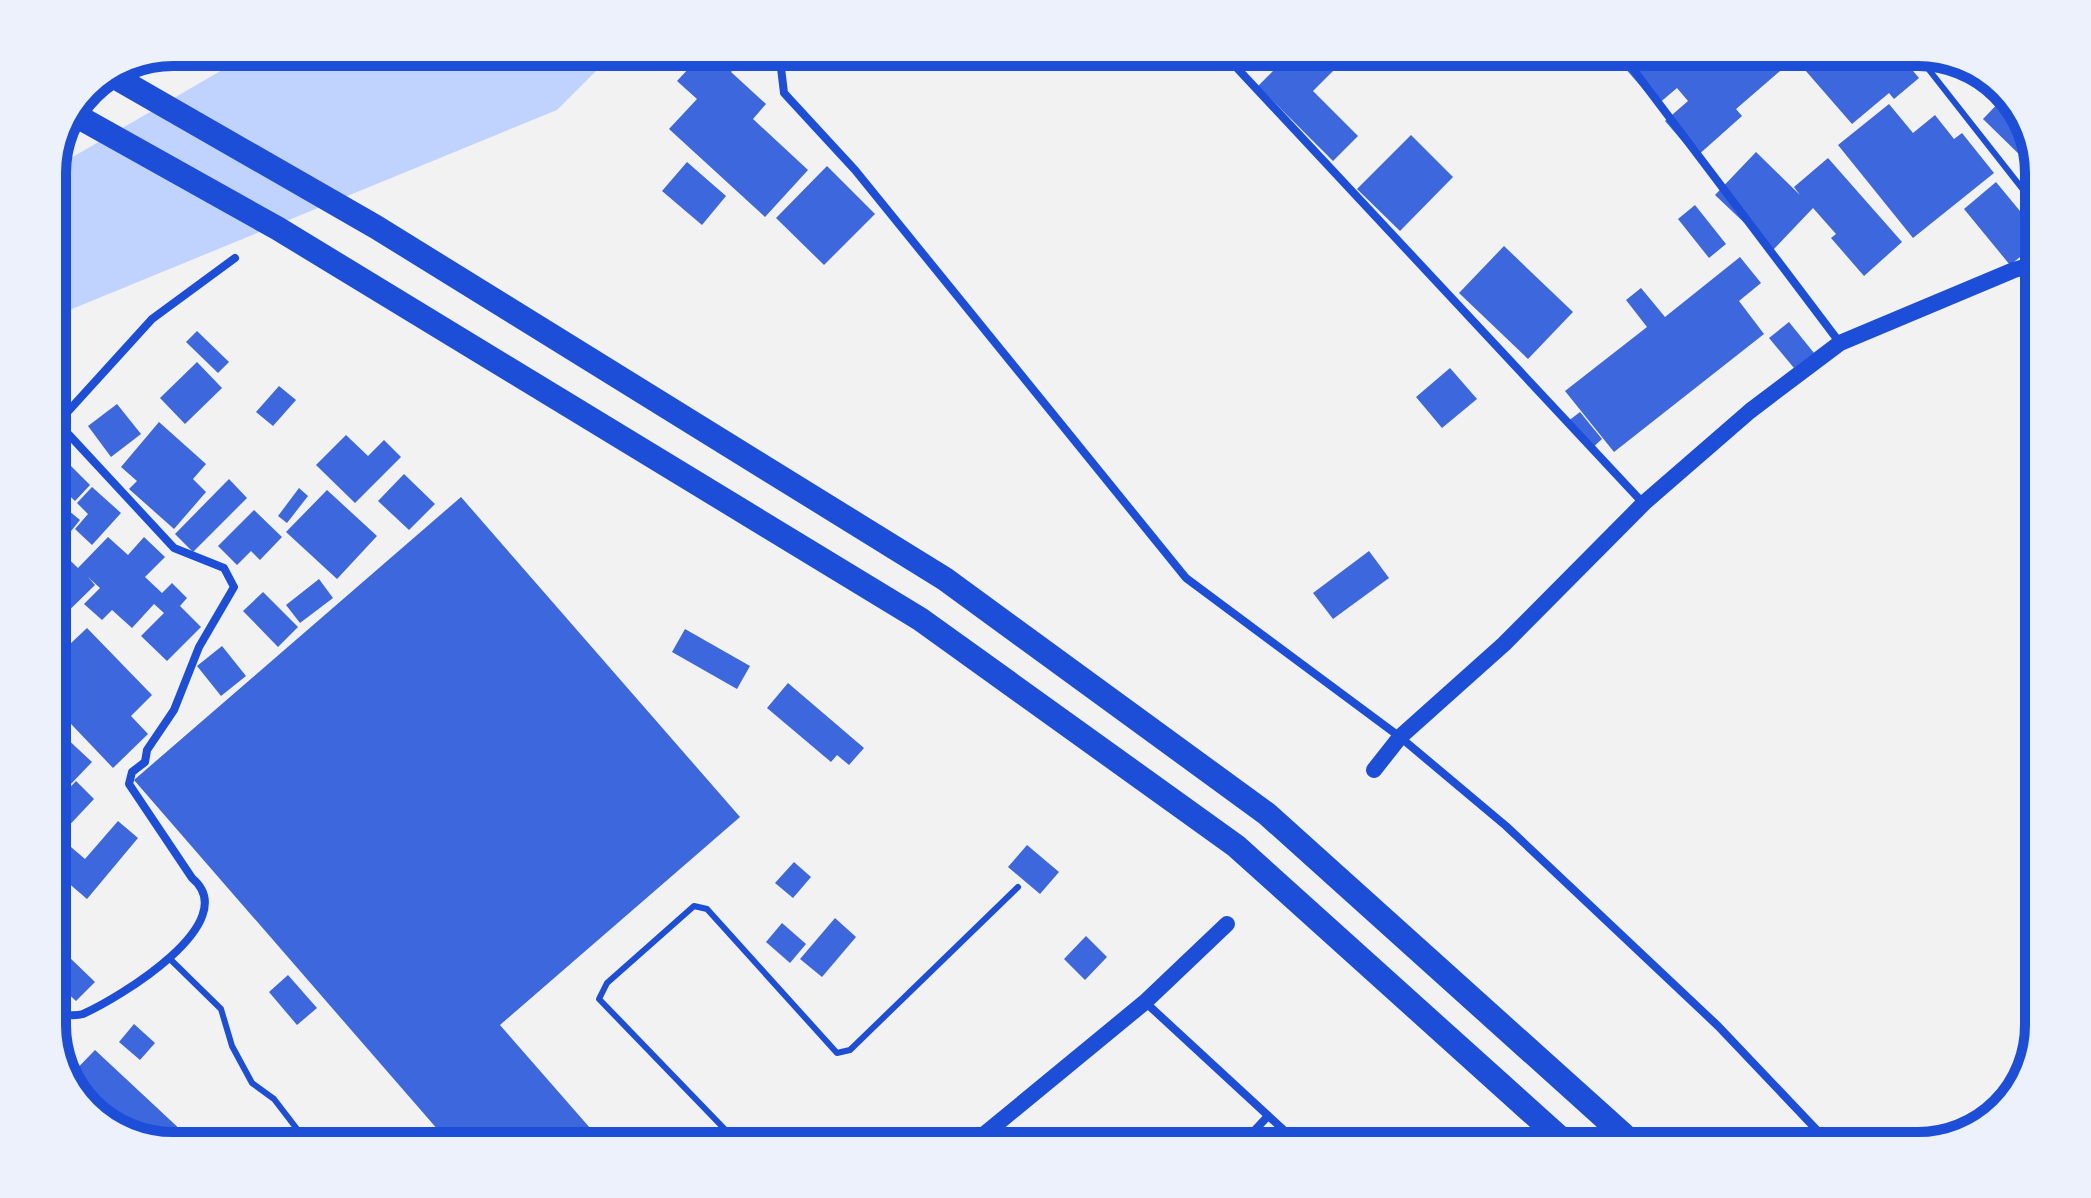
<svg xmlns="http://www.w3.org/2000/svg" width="2091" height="1198" font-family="Ubuntu,sans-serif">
<rect width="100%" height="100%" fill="#f2f2f2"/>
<path fill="#bfd3fe" d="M253,52H615L557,110L72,309L52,328V169Z"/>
<g fill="#3d67dc">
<path d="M704,52H749L731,72L766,104L753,119L808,170L765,217L669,129L697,99L677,81Z"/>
<path d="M1292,52H1331L1342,62L1313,91L1358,136L1333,161L1258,86Z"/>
<path d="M1611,52H1802L1736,109L1742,116L1696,157L1665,121L1688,101L1677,88L1657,105Z"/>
<path d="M1826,52H1897L1919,78L1894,99L1889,93L1852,124L1805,70Z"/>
<path d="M2006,95L2023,112L2035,152L2026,161L1983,119Z"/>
<path d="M1889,104L1913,133L1935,115L1954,139L1962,133L1994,173L1913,238L1838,145Z"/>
<path d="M1411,135L1453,177L1400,231L1357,189Z"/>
<path d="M1756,152L1800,195L1794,187L1828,158L1902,242L1864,276L1831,238L1836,234L1813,208L1773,250L1715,195Z"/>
<path d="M687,162L726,196L702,225L662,191Z"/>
<path d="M827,166L875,214L824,265L776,218Z"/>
<path d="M2039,170V198L2025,183Z"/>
<path d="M1996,182L2039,234V242L2010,265L1964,209Z"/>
<path d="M1695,205L1726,244L1709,258L1678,219Z"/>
<path d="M1504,246L1573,312L1528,359L1459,293Z"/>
<path d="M1740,257L1761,283L1739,301L1764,334L1614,452L1565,391L1647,327L1626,300L1641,288L1665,317Z"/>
<path d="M1789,322L1814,353L1794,368L1769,338Z"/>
<path d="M197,331L229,362L218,373L186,342Z"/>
<path d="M197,362L222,388L185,424L160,398Z"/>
<path d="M1450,368L1477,399L1442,428L1416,397Z"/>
<path d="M52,385L68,400L52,416Z"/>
<path d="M279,386L296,400L273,426L256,412Z"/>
<path d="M117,404L141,434L111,457L88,426Z"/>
<path d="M1580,412L1602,439L1590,450L1567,422Z"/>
<path d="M159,422L206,464L193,479L206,492L174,529L129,489L137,481L121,467Z"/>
<path d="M346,435L368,456L384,440L401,457L355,503L316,465Z"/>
<path d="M70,465L90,485L75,501L55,482Z"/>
<path d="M404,474L435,504L409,530L378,501Z"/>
<path d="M229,479L247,498L193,552L175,534Z"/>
<path d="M92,487L121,513L92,545L75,529L88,514L77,503Z"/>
<path d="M299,488L308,496L287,523L278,516Z"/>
<path d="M327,490L377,536L337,579L286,532Z"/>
<path d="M52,497L80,520L63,541L52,532Z"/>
<path d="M461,497L740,817L500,1025L590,1128L569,1146H452L134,780Z"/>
<path d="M254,510L282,537L260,560L251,551L237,565L218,546Z"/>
<path d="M108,537L128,555L144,537L165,557L145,577L162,593L172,583L187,598L180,606L201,627L167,661L141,636L164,613L154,604L132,628L112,610L102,620L84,604L100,588L88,577L95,585L52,627V543L78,568Z"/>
<path d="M1369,551L1389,578L1333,619L1313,593Z"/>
<path d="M319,579L333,598L300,623L286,605Z"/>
<path d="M263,592L298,627L278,647L243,611Z"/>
<path d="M87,628L152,695L131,716L148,734L113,768L52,704V661Z"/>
<path d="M685,629L750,666L737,689L672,652Z"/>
<path d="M222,646L246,676L221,696L197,666Z"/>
<path d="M788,683L864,748L849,765L837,755L831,762L767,708Z"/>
<path d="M63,735L92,762L68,787L52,772V747Z"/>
<path d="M76,781L94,799L62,833L52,823V790L60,798Z"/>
<path d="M118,821L138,838L87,899L52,869L71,847L85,859Z"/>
<path d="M1027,845L1059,872L1040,894L1008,867Z"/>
<path d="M794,862L811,877L793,898L775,883Z"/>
<path d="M835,918L856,937L822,977L800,959Z"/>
<path d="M782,923L806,944L790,963L766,942Z"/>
<path d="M1086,936L1107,957L1085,980L1064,959Z"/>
<path d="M52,937L68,951L52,968Z"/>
<path d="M68,956L95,982L76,1001L52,979V973Z"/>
<path d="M288,975L317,1008L297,1025L269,992Z"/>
<path d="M134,1024L155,1043L140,1060L119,1042Z"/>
<path d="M95,1050L184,1133L172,1146L113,1130L68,1086L66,1080Z"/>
</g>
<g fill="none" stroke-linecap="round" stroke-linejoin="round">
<g stroke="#1d4ed8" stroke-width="6">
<path d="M1915,52L2039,210"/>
<path d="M170,959L221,1009L232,1046L252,1083L274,1099L297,1129L294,1146"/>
<path d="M741,1146L599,999L607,983L694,906L707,909L837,1053L850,1050L1018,887"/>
</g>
<g stroke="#1d4ed8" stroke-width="8">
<path d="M785,52L781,68L784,93L855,170L1186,578L1400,737L1506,826L1718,1026L1832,1146"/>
<path d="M1222,52L1643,503"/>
<path d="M1620,52L1840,343"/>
<path d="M52,429L152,319L235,258"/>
<path d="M1145,1002L1301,1146"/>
<path d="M52,1014C61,1014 74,1017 83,1014C119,998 245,922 192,878L129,784L132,772L145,762L147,750L174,710L199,647L234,587L224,568L174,548L59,424"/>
<path d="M1240,1146L1268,1116"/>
</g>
<g stroke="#1d4ed8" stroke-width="16">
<path d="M1374,770L1400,737L1504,644L1644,503L1750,411L1840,343L2014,270L2039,263"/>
<path d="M970,1146L1145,1002L1227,924"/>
</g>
<g stroke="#1d4ed8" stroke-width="24">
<path d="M113,76L376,227L945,579L1267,814L1636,1146"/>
<path d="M75,115L277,228L920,619L1236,846L1569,1146"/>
</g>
</g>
<path d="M0 0H2091V1198H0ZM173 66H1918A107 107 0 0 1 2025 173V1025A107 107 0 0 1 1918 1132H173A107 107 0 0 1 66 1025V173A107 107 0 0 1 173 66Z" fill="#edf1fc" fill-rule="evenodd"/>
<path fill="none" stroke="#1d4ed8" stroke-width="10" d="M173 66H1918A107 107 0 0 1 2025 173V1025A107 107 0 0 1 1918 1132H173A107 107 0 0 1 66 1025V173A107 107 0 0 1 173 66Z"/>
</svg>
